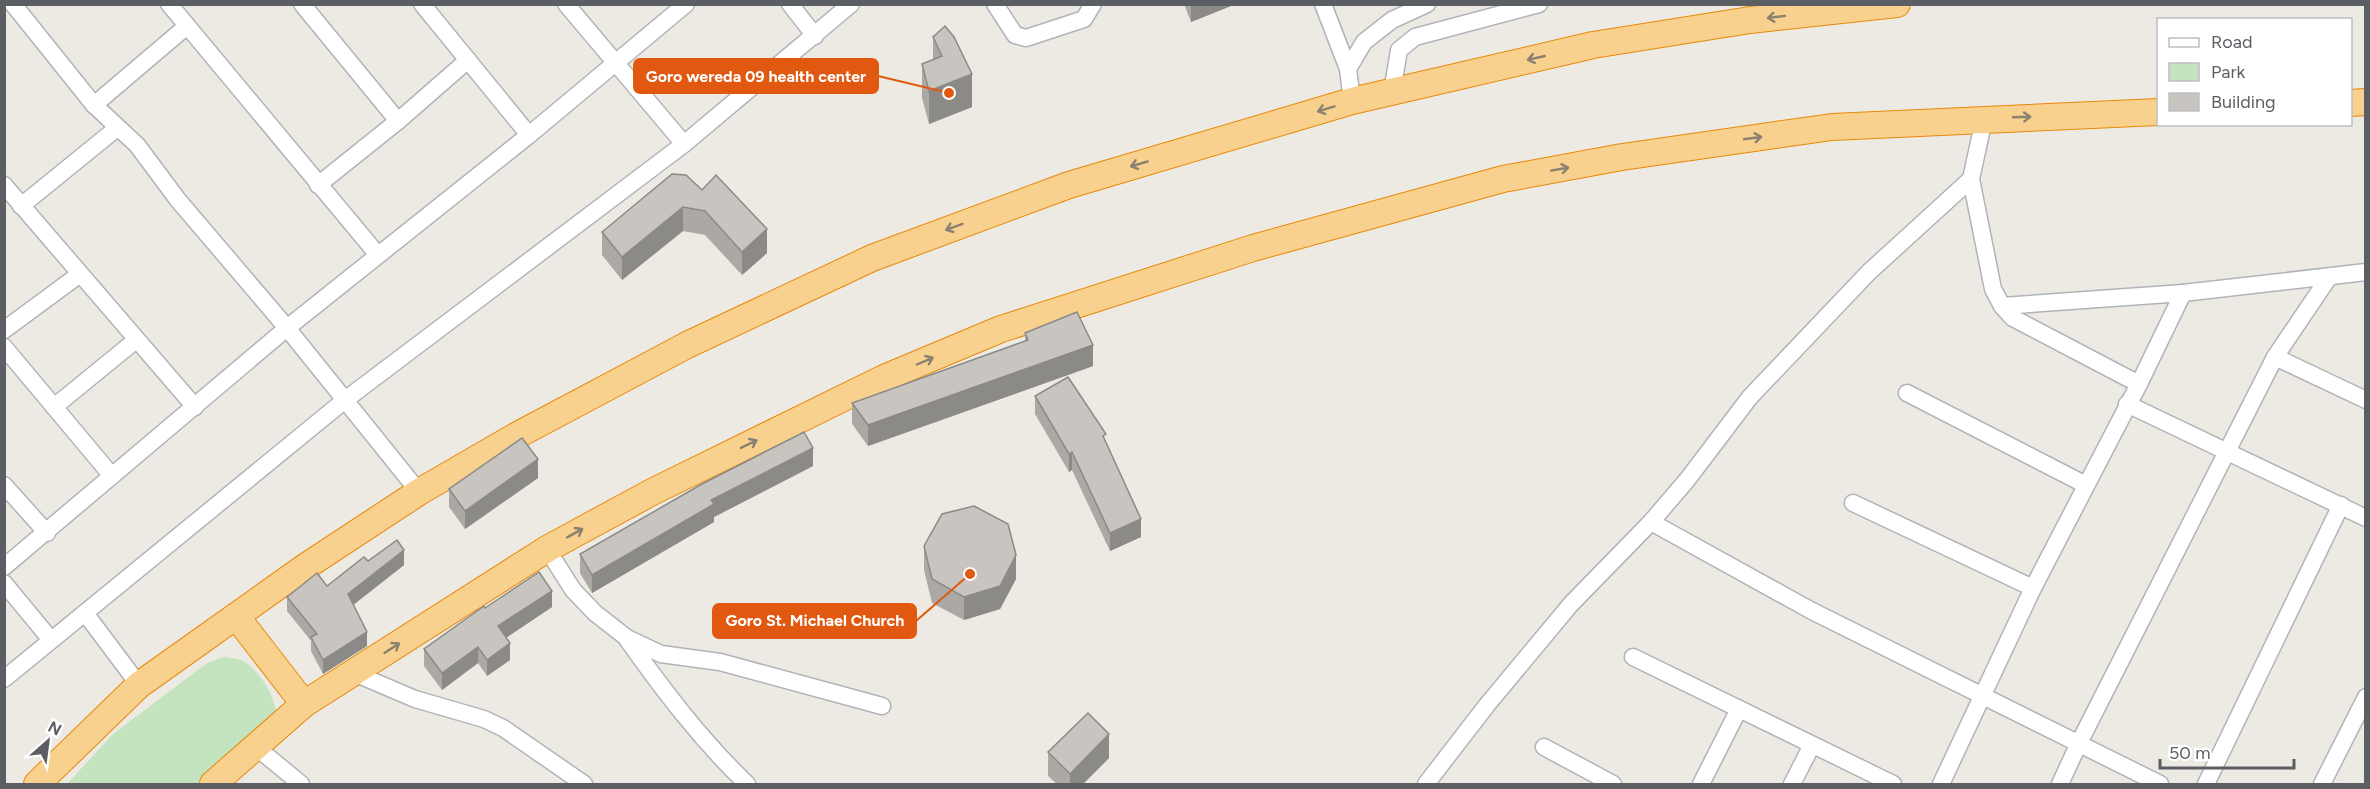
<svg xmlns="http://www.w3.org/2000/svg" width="2370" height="789" font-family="Figtree,sans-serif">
<rect width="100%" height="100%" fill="#edeae3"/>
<path fill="#c4e4c0" d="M224,657C231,658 237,658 243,661C258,668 281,703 275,721C273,724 271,726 269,729L200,784H67L113,734L207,663Z"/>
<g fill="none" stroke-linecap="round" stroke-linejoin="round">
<defs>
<g id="minor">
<path d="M13,4L94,105L137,145L178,200L287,328L419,492"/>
<path d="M169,4L378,255"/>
<path d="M302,4L398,121"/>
<path d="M422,4L529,135"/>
<path d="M566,4L684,144"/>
<path d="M790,4L815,36"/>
<path d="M995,4L1015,35L1026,38L1084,19L1093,4"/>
<path d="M1323,4L1348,69L1352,101"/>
<path d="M1348,69L1364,42L1392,20L1427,4"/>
<path d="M1392,92L1399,50L1415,37L1539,4"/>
<path d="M94,105L187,26"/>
<path d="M1984,119L1971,179L1993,289L2002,306L2013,318L2139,384L2183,293L2366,272"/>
<path d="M4,185L195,407"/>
<path d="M318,185L398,121L468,60"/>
<path d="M21,206L117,128"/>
<path d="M2002,306L2183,293"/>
<path d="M4,330L80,274"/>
<path d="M4,347L112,476"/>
<path d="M2275,357L2366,400"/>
<path d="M1907,393L2086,485"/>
<path d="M2127,404L2366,518"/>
<path d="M54,407L136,340"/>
<path d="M4,485L47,533"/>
<path d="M1853,503L2033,588"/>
<path d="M1651,522L1812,611L2160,784"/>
<path d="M547,549L573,590L595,613L627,638L661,654L720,662L882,706"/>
<path d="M4,567L287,328L529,135L686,4"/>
<path d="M4,583L51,640"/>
<path d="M85,613L139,685"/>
<path d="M627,639C664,691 701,740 747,784"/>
<path d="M1633,657L1893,784"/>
<path d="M354,673L415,699L484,719L503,728L584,784"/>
<path d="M4,679L345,400L684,144L851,4"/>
<path d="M256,747L301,784"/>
<path d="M1544,747L1613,784"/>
<path d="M1426,784L1487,705L1571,604L1651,522L1687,480L1750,397L1869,272L1971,179"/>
<path d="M1701,784L1739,709"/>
<path d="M1792,784L1812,745"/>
<path d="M1941,784L2033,588L2139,384"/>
<path d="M2060,784L2079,743L2275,357L2329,277"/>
<path d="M2206,784L2341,505"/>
<path d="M2322,784L2366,697"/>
</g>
<g id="highway">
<path d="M2350,103L2366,102"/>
<path d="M236,616L304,704"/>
<path d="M37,784L139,685L305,567L419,492L514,437L687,345L872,258L1069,185L1352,101L1593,45L1750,20L1897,4"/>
<path d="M213,784L304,704L547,549L652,492L884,378L1001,329L1253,248L1503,179L1622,157L1832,127L2158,112"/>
</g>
</defs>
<use href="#minor" stroke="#b0b4b8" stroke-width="19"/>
<use href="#highway" stroke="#e88808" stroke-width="28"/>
<use href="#minor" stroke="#fff" stroke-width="16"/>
<use href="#highway" stroke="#f9d18e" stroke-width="26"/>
</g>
<g fill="#aca9a5">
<path d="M1184,4H1236L1191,22Z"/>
<path d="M933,37L972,107L929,124L922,98V64L933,60Z"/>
<path d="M672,174L767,253L742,275L705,235L683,231L622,280L602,255V232Z"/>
<path d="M1025,333L1093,366L868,446L852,424V403L1025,341Z"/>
<path d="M1035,396L1106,442L1141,537L1110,551L1072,470L1069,472L1035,414Z"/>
<path d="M813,466L714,517V522L592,593L580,573V554Z"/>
<path d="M538,478L465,529L449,507V489Z"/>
<path d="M924,546L1016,579L1000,609L964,620L932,603L924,570Z"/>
<path d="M368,561L404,565L353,605L367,646L323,674L311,651V641L287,611V597L327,586Z"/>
<path d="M552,607L506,638L510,660L487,676L478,663L442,690L424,666V649L485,608Z"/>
<path d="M1048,752L1109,758L1083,784H1057L1048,776Z"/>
</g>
<g fill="#8c8a86">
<path d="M1191,4H1236L1191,22Z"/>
<path d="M972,74V107L929,124V91Z"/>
<path d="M683,207V231L622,280V257Z"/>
<path d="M767,229V253L742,275V252Z"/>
<path d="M1093,345V366L868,446V425Z"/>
<path d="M813,448V466L714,517V522L592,593V575L711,500Z"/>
<path d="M1072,452V470L1069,472V454Z"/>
<path d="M538,459V478L465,529V511Z"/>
<path d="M1141,519V537L1110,551V533Z"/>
<path d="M404,550V565L348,609V594Z"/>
<path d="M1016,555V579L1000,609L964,620V597Z"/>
<path d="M552,591V607L498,643V626Z"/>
<path d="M367,632V646L323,674V660Z"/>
<path d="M510,643V660L487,676V660Z"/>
<path d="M478,647V663L442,690V673Z"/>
<path d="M1109,734V758L1083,784H1070V774Z"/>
</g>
<g fill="#c8c5c0" stroke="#8c8a86" stroke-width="1.5">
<path d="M945,26L954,37L972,74L929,91L922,64L942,56L933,37Z"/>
<path d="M672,174L686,175L702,190L716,175L767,229L742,252L705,211L683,207L622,257L602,232Z"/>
<path d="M1077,312L1093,345L868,425L852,403L1028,340L1025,333Z"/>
<path d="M1068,377L1106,434L1103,436L1141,519L1110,533L1072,452L1069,454L1035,396Z"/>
<path d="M804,432L813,448L711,500L714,504L592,575L580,554L702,484Z"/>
<path d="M522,438L538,459L465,511L449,489Z"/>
<path d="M974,506L1008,524L1016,555L1000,586L964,597L932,579L924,546L942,514Z"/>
<path d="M397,540L404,550L348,594L367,632L323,660L311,637L317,634L287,597L317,573L327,586L364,557L368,561Z"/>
<path d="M539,572L552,591L498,626L510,643L487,660L478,647L442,673L424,649L484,606L485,608Z"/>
<path d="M1088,713L1109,734L1070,774L1048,752Z"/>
</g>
<defs><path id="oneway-shaft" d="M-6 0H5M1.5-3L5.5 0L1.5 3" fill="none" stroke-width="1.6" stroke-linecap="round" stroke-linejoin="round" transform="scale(1.5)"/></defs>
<g stroke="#8a8170">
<use href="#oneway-shaft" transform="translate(1776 17) rotate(173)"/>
<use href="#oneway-shaft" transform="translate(1536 58) rotate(167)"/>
<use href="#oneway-shaft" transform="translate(1326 109) rotate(163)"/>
<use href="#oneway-shaft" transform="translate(2022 117) rotate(-2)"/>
<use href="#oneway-shaft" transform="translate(1753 138) rotate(-8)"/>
<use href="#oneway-shaft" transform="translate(1139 164) rotate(164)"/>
<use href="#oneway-shaft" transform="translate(1560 169) rotate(-10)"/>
<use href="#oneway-shaft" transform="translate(954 227) rotate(160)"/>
<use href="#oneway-shaft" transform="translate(925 361) rotate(-23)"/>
<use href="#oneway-shaft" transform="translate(749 444) rotate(-26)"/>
<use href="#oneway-shaft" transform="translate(575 533) rotate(-29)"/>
<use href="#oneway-shaft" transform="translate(392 648) rotate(-33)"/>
</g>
<path fill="none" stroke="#e15910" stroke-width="2" d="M949 93L878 76M970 574L916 621"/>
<g fill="#e15910" stroke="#fff" stroke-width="2">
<circle cx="949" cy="93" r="6"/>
<circle cx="970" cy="574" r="6"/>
</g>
<g fill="#e15910" stroke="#e15910" stroke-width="2">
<rect x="634" y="59" width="244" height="34" rx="6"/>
<rect x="713" y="604" width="203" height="34" rx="6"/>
</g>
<g font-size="16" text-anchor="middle" font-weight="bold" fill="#fff">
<text x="756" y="82">Goro wereda 09 health center</text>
<text x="815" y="626">Goro St. Michael Church</text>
</g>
<rect width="2370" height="789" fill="none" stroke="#5b5f63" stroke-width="12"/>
<rect x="2157" y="18" width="195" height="108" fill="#ffffff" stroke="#bdbfc1" stroke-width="1.5"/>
<rect x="2169" y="38" width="30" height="9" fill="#ffffff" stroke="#bdbfc1" stroke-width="1.5"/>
<text x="2211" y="48" font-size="18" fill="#5b5f63">Road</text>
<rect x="2169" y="63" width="30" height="18" fill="#c4e4c0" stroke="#bdbfc1" stroke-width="1.5"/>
<text x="2211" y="78" font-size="18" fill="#5b5f63">Park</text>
<rect x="2169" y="93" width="30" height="18" fill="#c8c5c0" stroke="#bdbfc1" stroke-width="1.5"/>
<text x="2211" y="108" font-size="18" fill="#5b5f63">Building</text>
<g transform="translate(48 741) rotate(28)" stroke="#ffffff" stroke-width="4.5" paint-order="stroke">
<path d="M0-4.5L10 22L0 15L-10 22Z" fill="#5b5f63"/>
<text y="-9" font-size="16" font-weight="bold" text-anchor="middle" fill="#5b5f63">N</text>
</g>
<path d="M2160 759v9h134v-9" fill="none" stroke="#5b5f63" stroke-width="3"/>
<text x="2169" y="759" font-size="18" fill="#5b5f63" stroke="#ffffff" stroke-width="4.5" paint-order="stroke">50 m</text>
</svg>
